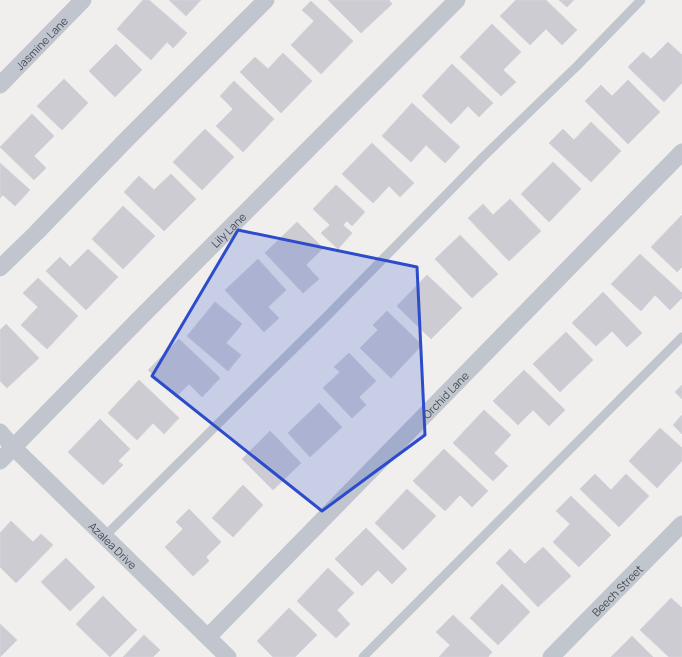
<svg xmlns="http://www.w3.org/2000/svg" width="682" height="657" font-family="Manrope,sans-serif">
<rect width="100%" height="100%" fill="#f0efee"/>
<g fill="#ccccd2" stroke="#d3d3d9">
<path d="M143,0H149L187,33L173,48L167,42L151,60L117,29Z"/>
<path d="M169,0H201L186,16Z"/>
<path d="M328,0H389L392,4L361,33Z"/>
<path d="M516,0H546L577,30L562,45L546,29L530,45L500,16Z"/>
<path d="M559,0H574L567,7Z"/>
<path d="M311,1L353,41L321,74L291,45L314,21L302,10Z"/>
<path d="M492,24L521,52L503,70L516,82L501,96L460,57Z"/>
<path d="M668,42L682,55V83L664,102L628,67L643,52L651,59Z"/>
<path d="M116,44L142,70L115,97L89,71Z"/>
<path d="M283,53L312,81L281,113L240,72L255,57L268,69Z"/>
<path d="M452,64L493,103L479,117L468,106L451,124L422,96Z"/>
<path d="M64,79L88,103L62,130L37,106Z"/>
<path d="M628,80L660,112L628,144L585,101L601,85L612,96Z"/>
<path d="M234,81L274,119L243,152L216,126L233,109L220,96Z"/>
<path d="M412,103L460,147L445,163L426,145L411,162L382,136Z"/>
<path d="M32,114L54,136L34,156L46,168L34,180L0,147Z"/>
<path d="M591,122L621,151L591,182L549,143L563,129L574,140Z"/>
<path d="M205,129L234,157L202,190L173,162Z"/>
<path d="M372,143L414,183L400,197L389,186L373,203L342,174Z"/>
<path d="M553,162L581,189L549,222L521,194Z"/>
<path d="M0,163L30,190L15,206L3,195L0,198Z"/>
<path d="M171,174L196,199L164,231L124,192L139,176L154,190Z"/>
<path d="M336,185L365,212L352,226L347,221L343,225L352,233L338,249L321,233L330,225L313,209Z"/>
<path d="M510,199L541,231L509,261L468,218L483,204L493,215Z"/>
<path d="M123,206L155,236L123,269L92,239Z"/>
<path d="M682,215V267L677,272L651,247Z"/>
<path d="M297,222L323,248L306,265L319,279L303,293L265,253Z"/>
<path d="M460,235L498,274L472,298L435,259Z"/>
<path d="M88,249L118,277L86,310L46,271L60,257L70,267Z"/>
<path d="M640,254L682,293V298L670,310L655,295L641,311L611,284Z"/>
<path d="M258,259L286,290L268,307L279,318L264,332L225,290Z"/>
<path d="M427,275L462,308L431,339L397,306Z"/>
<path d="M38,278L78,316L47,349L21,325L38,307L23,293Z"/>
<path d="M603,292L642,333L627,347L612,331L596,346L572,323Z"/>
<path d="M215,302L242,324L226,343L241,355L228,371L187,336Z"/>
<path d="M387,311L422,345L391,378L360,348L378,330L373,325Z"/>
<path d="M6,324L39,358L7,388L0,381V330Z"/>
<path d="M566,332L593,360L560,392L533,364Z"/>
<path d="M179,339L220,378L202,397L189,384L176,397L148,370Z"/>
<path d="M349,353L376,381L359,397L366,405L352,418L323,388L340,372L334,367Z"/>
<path d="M524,370L565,410L549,426L533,410L518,425L493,401Z"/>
<path d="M139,380L179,418L164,434L153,423L137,440L108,413Z"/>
<path d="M682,385V399L675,392Z"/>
<path d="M319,403L342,427L310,457L288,433Z"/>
<path d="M484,410L511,435L494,453L508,466L493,481L453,443Z"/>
<path d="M682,415V434L673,425Z"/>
<path d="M100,419L130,449L118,461L123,465L103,485L68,452Z"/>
<path d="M660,428L682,448V461L657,488L629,461Z"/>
<path d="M270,431L301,463L273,490L242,459Z"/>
<path d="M444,449L488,491L472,507L460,495L445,511L413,481Z"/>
<path d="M595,474L611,490L626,474L649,496L619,527L580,489Z"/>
<path d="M243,485L263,505L233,537L212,518Z"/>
<path d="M407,489L436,516L403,550L375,523Z"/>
<path d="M571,496L611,535L579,567L553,542L570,524L556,511Z"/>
<path d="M189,509L221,542L206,557L209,561L193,576L165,547L183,529L176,522Z"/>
<path d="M11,521L33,542L41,534L53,545L16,583L0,567V533Z"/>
<path d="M366,528L407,569L392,584L378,570L362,586L335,559Z"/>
<path d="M543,547L571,576L538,607L496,563L510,549L525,564Z"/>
<path d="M66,558L95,587L70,611L41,582Z"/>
<path d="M328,568L354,593L337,610L350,624L336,638L297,601Z"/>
<path d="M502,584L530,612L498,645L470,618Z"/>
<path d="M103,596L137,630L110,657L76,624Z"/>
<path d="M671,598L682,608V657H669L640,630Z"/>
<path d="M289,608L317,635L295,657H273L257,641Z"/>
<path d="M453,615L492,652L488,657H439L450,645L436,632Z"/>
<path d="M0,624L17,640L0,657Z"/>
<path d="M144,635L160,650L153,657H123Z"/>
<path d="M632,636L653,657H611Z"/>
</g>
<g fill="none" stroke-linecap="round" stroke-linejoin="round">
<g stroke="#c0c5ce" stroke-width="9">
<path d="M105,536L245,397L326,317L483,157L578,65L641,0"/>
<path d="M363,657L682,337"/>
</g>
<g stroke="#c0c5ce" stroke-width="17">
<path id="s1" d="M0,85L83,0"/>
<path d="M0,268L36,233L126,140L266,0"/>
<path id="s2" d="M0,432L13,447L228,657"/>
<path id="s3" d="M0,461L137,321L457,0"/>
<path id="s4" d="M208,637L682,152"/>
<path id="s5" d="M551,657L682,524"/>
</g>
</g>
<path fill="#2d4ccb" fill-opacity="0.2" stroke="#2d4ccb" stroke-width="3" stroke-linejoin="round" d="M238,230L417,267L425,435L322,511L152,376Z"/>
<g text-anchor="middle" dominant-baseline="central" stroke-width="3" stroke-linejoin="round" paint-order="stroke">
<g font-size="11" fill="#484d59" stroke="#fff">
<text stroke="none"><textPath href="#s1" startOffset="59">Jasmine Lane</textPath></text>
<text stroke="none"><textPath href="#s3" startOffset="325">Lily Lane</textPath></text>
<text stroke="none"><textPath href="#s4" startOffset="339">Orchid Lane</textPath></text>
<text stroke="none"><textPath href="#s2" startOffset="160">Azalea Drive</textPath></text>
<text stroke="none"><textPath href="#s5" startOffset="94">Beech Street</textPath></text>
</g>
</g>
</svg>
